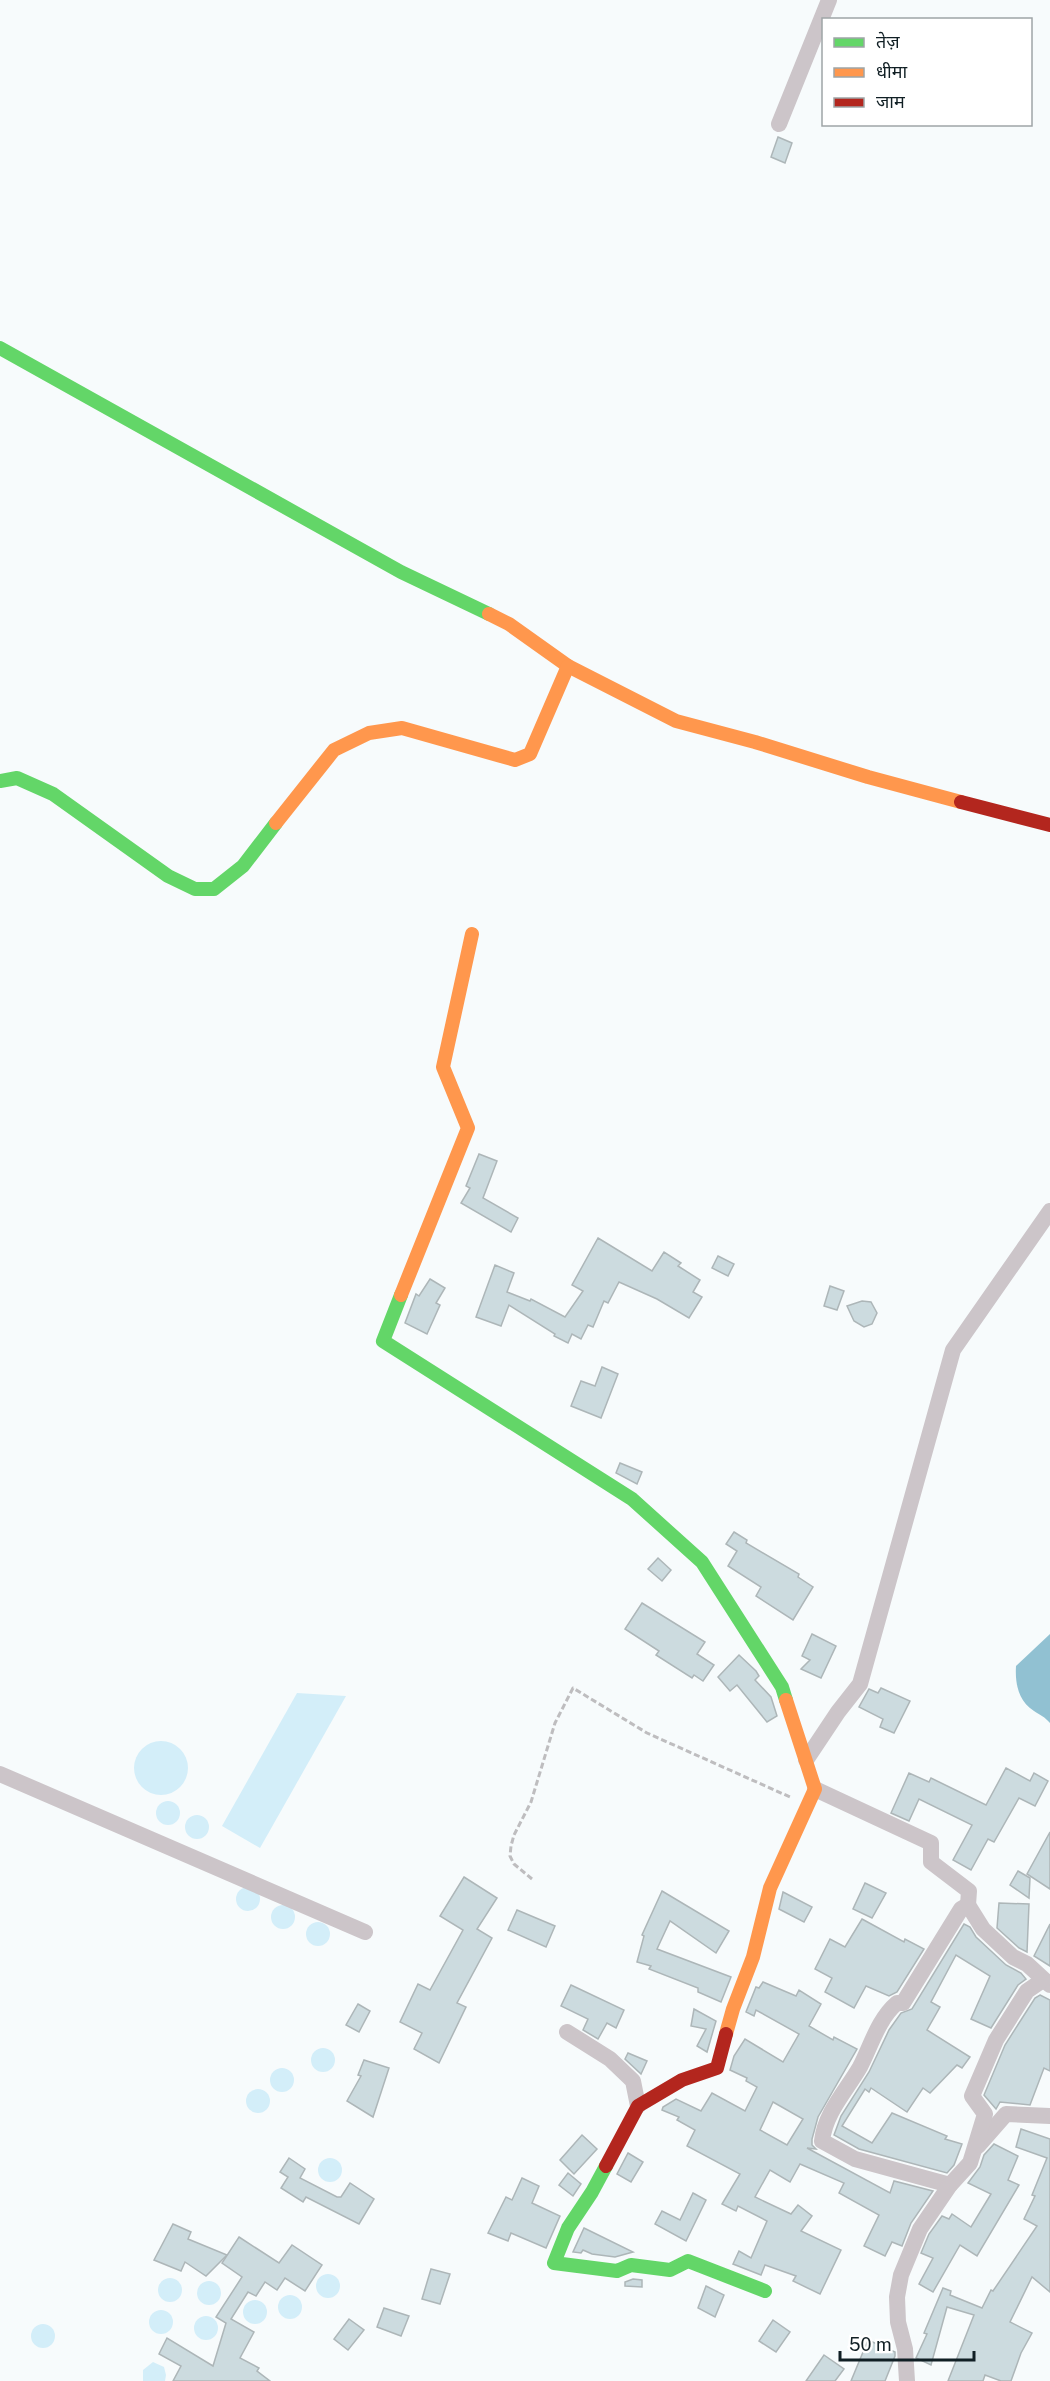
<svg xmlns="http://www.w3.org/2000/svg" width="1050" height="2381" font-family="'Public Sans','Noto Sans Devanagari',sans-serif">
<rect width="100%" height="100%" fill="#f7fbfc"/>
<g fill="#d3eef9">
<path d="M297,1693L346,1696L260,1848L222,1826Z"/>
<circle cx="161" cy="1768" r="27"/>
<circle cx="168" cy="1813" r="12"/>
<circle cx="197" cy="1827" r="12"/>
<circle cx="248" cy="1899" r="12"/>
<circle cx="283" cy="1917" r="12"/>
<circle cx="318" cy="1934" r="12"/>
<circle cx="323" cy="2060" r="12"/>
<circle cx="282" cy="2080" r="12"/>
<circle cx="258" cy="2101" r="12"/>
<circle cx="330" cy="2170" r="12"/>
<circle cx="328" cy="2286" r="12"/>
<circle cx="170" cy="2290" r="12"/>
<circle cx="209" cy="2293" r="12"/>
<circle cx="290" cy="2307" r="12"/>
<circle cx="255" cy="2312" r="12"/>
<circle cx="161" cy="2322" r="12"/>
<circle cx="206" cy="2328" r="12"/>
<circle cx="43" cy="2336" r="12"/>
<path d="M153,2362L164,2367L166,2375L165,2381H143V2370Z"/>
</g>
<path fill="#91c1d2" d="M1050,1634V1723C1045,1717 1040,1715 1034,1711C1018,1701 1015,1683 1016,1666Z"/>
<g fill="#ccdbdf" stroke="#adb6b8" stroke-width="1.5" fill-rule="evenodd">
<path d="M778,137L792,143L785,163L771,157Z"/>
<path d="M479,1154L497,1161L483,1198L518,1218L511,1232L461,1203L470,1188L466,1186Z"/>
<path d="M598,1238L652,1271L664,1252L681,1263L678,1266L700,1280L693,1292L702,1297L689,1318L657,1299L619,1282L608,1303L604,1301L593,1327L588,1325L581,1339L572,1334L568,1343L554,1336L555,1334L509,1305L501,1326L476,1317L495,1265L514,1273L507,1292L530,1301L531,1299L565,1317L583,1291L572,1285Z"/>
<path d="M718,1256L734,1264L728,1276L712,1268Z"/>
<path d="M430,1279L445,1288L436,1303L440,1305L427,1334L405,1323L416,1294L419,1296Z"/>
<path d="M830,1286L844,1291L837,1310L824,1306Z"/>
<path d="M862,1301L871,1302L877,1313L872,1324L864,1327L854,1321L847,1306Z"/>
<path d="M602,1367L618,1374L601,1418L571,1406L581,1381L595,1386Z"/>
<path d="M620,1463L642,1472L637,1484L616,1473Z"/>
<path d="M734,1532L747,1540L746,1543L799,1574L798,1577L813,1587L793,1620L756,1596L761,1587L728,1566L737,1551L726,1544Z"/>
<path d="M658,1558L671,1570L662,1581L648,1569Z"/>
<path d="M642,1603L705,1642L697,1654L714,1665L703,1681L694,1675L692,1678L656,1655L659,1651L625,1629Z"/>
<path d="M812,1634L836,1646L821,1678L801,1669L810,1660L802,1656Z"/>
<path d="M739,1655L756,1671L759,1676L755,1680L771,1697L777,1716L767,1722L737,1685L730,1691L718,1677Z"/>
<path d="M881,1688L910,1701L894,1733L880,1727L883,1719L859,1707L869,1689L878,1693Z"/>
<path d="M1006,1768L1030,1781L1034,1773L1048,1781L1035,1806L1019,1798L994,1842L988,1839L971,1870L953,1860L972,1825L919,1799L909,1821L891,1813L909,1773L929,1782L931,1778L986,1805Z"/>
<path d="M1050,1832V1889L1027,1874Z"/>
<path d="M1018,1871L1030,1878L1029,1898L1010,1885Z"/>
<path d="M464,1877L497,1898L477,1929L492,1938L457,2003L466,2007L439,2063L414,2049L422,2033L400,2022L418,1984L430,1990L463,1930L440,1916Z"/>
<path d="M865,1883L886,1893L872,1918L853,1909Z"/>
<path d="M662,1891L729,1931L716,1953L670,1921L657,1949L731,1977L721,2002L698,1992V1988L649,1969L651,1966L637,1962L644,1936L642,1935Z"/>
<path d="M783,1892L812,1907L804,1922L779,1909Z"/>
<path d="M999,1903L1029,1904L1027,1952L1019,1948L997,1928Z"/>
<path d="M517,1910L555,1926L546,1947L508,1930Z"/>
<path d="M862,1919L904,1942L905,1939L924,1949L897,1992L889,1996L866,1986L854,2008L825,1992L832,1978L815,1969L830,1939L845,1947Z"/>
<path d="M964,1924L970,1927L976,1937L1006,1965L1021,1973L1026,1979L1018,1985L991,2028L971,2019L990,1976L956,1955L931,2002L940,2007L927,2030L970,2057L962,2068L957,2065L930,2093L923,2088L907,2112L871,2088L869,2092L865,2089L842,2126L872,2143L892,2113L947,2136L945,2139L962,2144L954,2165L947,2173L859,2149L834,2135L841,2116L869,2072L889,2030L901,2013L912,2009Z"/>
<path d="M1050,1924V1966L1034,1956Z"/>
<path d="M763,1982L796,1996L799,1990L821,2004L809,2026L833,2040L834,2037L857,2049L818,2117L812,2139V2145L816,2149L807,2148L890,2193L894,2181L933,2191L911,2223L902,2246L892,2242L885,2256L864,2246L879,2215L839,2193L844,2183L800,2164L790,2182L770,2170L755,2197L791,2214L798,2205L812,2216L801,2231L841,2250L820,2294L793,2281L796,2276L765,2265L761,2275L733,2264L739,2251L751,2258L767,2221L738,2206L736,2211L722,2204L740,2174L687,2146L695,2130L677,2120L679,2117L662,2110L663,2107L676,2099L701,2111L712,2093L745,2111L757,2087L746,2081L747,2078L730,2070L734,2056L745,2039L783,2062L799,2034L756,2010L754,2016L746,2012L756,1987L759,1988ZM773,2102L803,2119L787,2145L760,2130Z"/>
<path d="M571,1985L624,2010L616,2028L607,2023L598,2039L583,2030L588,2019L561,2006Z"/>
<path d="M1040,1995L1050,2000V2071L1044,2068L1030,2105L1000,2102L996,2109L984,2095L1005,2045L1035,1998Z"/>
<path d="M358,2004L370,2011L359,2032L346,2025Z"/>
<path d="M694,2009L716,2021L707,2052L697,2046L706,2029L691,2026Z"/>
<path d="M628,2053L647,2061L641,2074L625,2059Z"/>
<path d="M364,2060L389,2068L373,2117L347,2101L361,2076L358,2075Z"/>
<path d="M1021,2129L1050,2139V2292L1032,2277L1010,2322L1032,2333L1021,2353L1011,2381H1001L985,2375L983,2381H948L974,2315L947,2307L931,2365L916,2358L927,2334L924,2333L943,2288L951,2291L950,2295L982,2308L991,2290L993,2291L1037,2226L1024,2219L1035,2196L1032,2195L1047,2158L1016,2147Z"/>
<path d="M582,2135L597,2149L574,2174L560,2160Z"/>
<path d="M994,2144L1018,2156L1008,2180L1019,2185L977,2256L960,2245L933,2292L919,2284L933,2258L921,2253L929,2234L942,2216L949,2219L952,2214L971,2227L991,2194L968,2183L980,2167L984,2155Z"/>
<path d="M628,2153L643,2162L631,2182L617,2174Z"/>
<path d="M289,2158L305,2169L300,2178L337,2197H341L350,2183L374,2199L359,2224L306,2197L303,2202L281,2188L288,2177L280,2172Z"/>
<path d="M568,2173L581,2184L573,2196L559,2185Z"/>
<path d="M522,2178L539,2186L532,2203L560,2216L546,2248L511,2233L508,2241L488,2233L506,2197L512,2200Z"/>
<path d="M693,2193L706,2200L686,2241L655,2224L662,2211L680,2220Z"/>
<path d="M173,2224L191,2232L188,2239L227,2255L206,2276L185,2262L181,2271L154,2260Z"/>
<path d="M584,2228L633,2252L615,2257L592,2254L583,2250L581,2253L573,2252Z"/>
<path d="M239,2237L279,2263L292,2245L322,2265L305,2291L285,2278L277,2290L265,2282L256,2296L248,2292L231,2319L254,2332L240,2358L259,2368L257,2371L270,2381H173L181,2366L159,2354L167,2338L213,2366L226,2323L216,2317L242,2277L222,2263Z"/>
<path d="M431,2269L450,2274L440,2304L422,2299Z"/>
<path d="M633,2279L642,2280V2287L625,2286V2282Z"/>
<path d="M706,2286L724,2295L715,2317L698,2308Z"/>
<path d="M384,2308L409,2316L401,2336L377,2327Z"/>
<path d="M349,2319L364,2330L348,2350L334,2339Z"/>
<path d="M773,2320L790,2332L776,2352L759,2341Z"/>
<path d="M868,2340L895,2352V2356L885,2381H851Z"/>
<path d="M824,2355L844,2369L835,2381H806Z"/>
</g>
<g fill="none" stroke-linecap="round" stroke-linejoin="round">
<path stroke="#bebdbf" stroke-width="3" stroke-dasharray="6 3" stroke-linecap="butt" d="M532,1879L514,1864L510,1856L511,1846L514,1835L531,1802L555,1723L573,1688L647,1733L790,1797"/>
<g stroke="#ccc5c9" stroke-width="16">
<path d="M779,124L829,0"/>
<path d="M806,1760L838,1712L860,1684L953,1350L1050,1211"/>
<path d="M0,1774L365,1932"/>
<path d="M815,1789L931,1843V1862L969,1891L968,1905"/>
<path d="M567,2032L610,2059L633,2081L638,2106"/>
<path d="M978,2146L1006,2114L1050,2116"/>
<path d="M950,2185L855,2159L822,2141C825,2113 846,2091 860,2067C871,2046 878,2019 897,2003H903L961,1909L968,1905L983,1929L1013,1957L1027,1964L1050,1985"/>
<path d="M907,2381L905,2349L898,2322L897,2297L901,2275L920,2229L950,2185L970,2163L985,2114L972,2096L996,2040L1027,1991L1043,1980"/>
</g>
<g stroke="#63d668" stroke-width="14">
<path d="M0,348L401,572L489,614"/>
<path d="M0,781L17,778L53,794L168,876L195,889H214L243,866L276,823"/>
<path d="M401,1295L383,1341L632,1499L702,1562L782,1687L786,1700"/>
<path d="M606,2166L592,2192L568,2228L554,2263L617,2271L631,2265L670,2270L688,2261L765,2291"/>
</g>
<g stroke="#ff974d" stroke-width="14">
<path d="M489,614L509,624L568,666L676,721L755,742L868,777L961,802"/>
<path d="M276,823L334,750L369,733L402,728L515,760L530,754L568,666"/>
<path d="M401,1295L468,1128L443,1067L472,934"/>
<path d="M726,2034L733,2009L753,1957L770,1888L815,1789L786,1700"/>
</g>
<g stroke="#b3261e" stroke-width="14">
<path d="M961,802L1050,825"/>
<path d="M606,2166L638,2106L682,2080L717,2068L726,2034"/>
</g>
</g>
<rect x="822" y="18" width="210" height="108" fill="#ffffff" stroke="#9fa5a7" stroke-width="1.5"/>
<rect x="834" y="38" width="30" height="9" fill="#63d668" stroke="#9fa5a7" stroke-width="1.5"/>
<text x="876" y="48" font-size="18" fill="#101f24">तेज़</text>
<rect x="834" y="68" width="30" height="9" fill="#ff974d" stroke="#9fa5a7" stroke-width="1.5"/>
<text x="876" y="78" font-size="18" fill="#101f24">धीमा</text>
<rect x="834" y="98" width="30" height="9" fill="#b3261e" stroke="#9fa5a7" stroke-width="1.5"/>
<text x="876" y="108" font-size="18" fill="#101f24">जाम</text>
<path d="M840 2351v9h134v-9" fill="none" stroke="#101f24" stroke-width="3"/>
<text x="849" y="2351" font-size="18" fill="#101f24" stroke="#ffffff" stroke-width="4.5" paint-order="stroke">50 m</text>
</svg>
